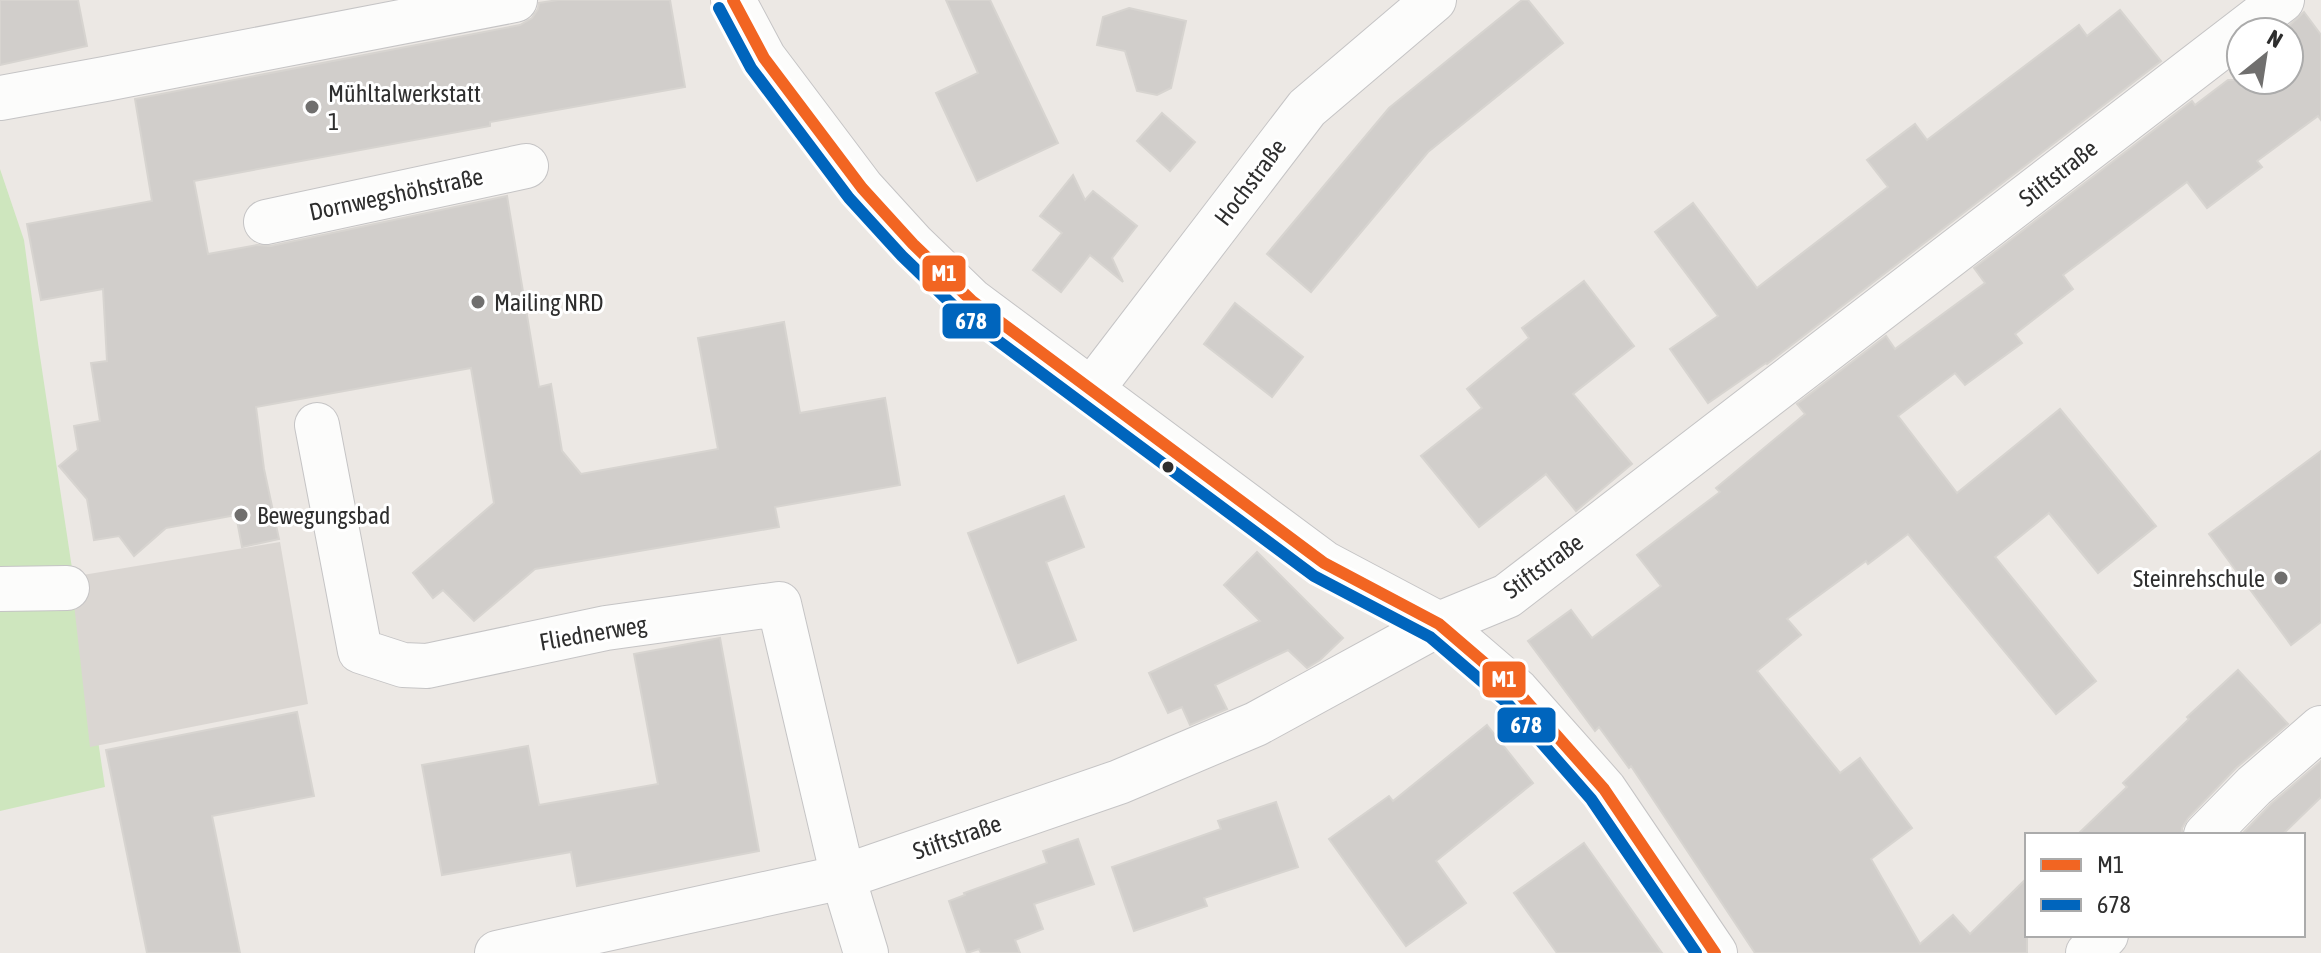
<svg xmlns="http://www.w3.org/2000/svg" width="2321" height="953" font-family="'Asap Condensed',sans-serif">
<rect width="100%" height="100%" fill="#ece8e4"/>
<path fill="#cee6be" d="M0,169L24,240L38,343L105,787L0,811Z"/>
<path fill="#dad6d2" d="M280,542L308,704L90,747L71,577Z"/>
<g fill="#d1cecb" stroke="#d7d4d0" stroke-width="2">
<path d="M0,0H78L87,46L0,65Z"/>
<path d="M558,0H670L685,87L490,122V126L194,181L208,254L257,245L271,246L507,196L539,387L551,384L562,451L581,474L718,449L698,338L784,322L800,413L885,398L900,485L775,507L779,527L535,569L474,621L443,590L433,598L413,573L494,503L471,368L256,407L264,469L279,539L242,547L236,515L166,528L134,556L119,536L94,540L87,499L59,466L78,450L74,426L100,421L91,363L107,361L103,289L41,300L27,224L152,201L135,99L520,25L532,18L538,9L539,3Z"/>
<path d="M946,0H990L1058,143L977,181L936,93L978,73Z"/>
<path d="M1522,0H1528L1563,43L1428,152L1311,292L1267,254L1389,108Z"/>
<path d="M1129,8L1186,21L1171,88L1157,95L1137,91L1125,51L1097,45L1103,17Z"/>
<path d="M2120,10L2161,61L1767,364L1766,363L1708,403L1670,349L1718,316L1655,232L1693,203L1757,288L1888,187L1867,160L1915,124L1927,140L2079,25L2087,36Z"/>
<path d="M2304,12L2321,35V120L2318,116L2257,161L2262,167L2207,208L2187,182L2063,275L2073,289L2015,334L2022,343L1965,385L1955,373L1898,416L1957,493L2060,409L2156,526L2098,573L2049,513L1995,557L2096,681L2056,714L1908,534L1868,564L1866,561L1787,619L1801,635L1757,671L1840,773L1860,758L1912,828L1871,859L1920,944L1953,915L1970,934L2027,878V953H1755L1631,766L1629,768L1599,727L1595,731L1528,641L1571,610L1592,638L1661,586L1637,555L1720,492L1716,488L1805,414L1797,404L1886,336L1895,349L1985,283L1974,268L2192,101L2195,105L2228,80H2289V26Z"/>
<path d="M1162,113L1195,142L1170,171L1137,141Z"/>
<path d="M1073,175L1085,200L1093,191L1137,226L1112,258L1123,282L1090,255L1061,292L1033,270L1062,233L1040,216Z"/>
<path d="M1584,281L1634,346L1573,394L1632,464L1576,511L1546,474L1479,527L1421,456L1482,408L1467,389L1529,338L1522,328Z"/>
<path d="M1235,303L1303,357L1272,397L1204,344Z"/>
<path d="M2321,451V622L2291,645L2209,534Z"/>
<path d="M1064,496L1084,547L1046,562L1076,640L1018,663L968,533Z"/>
<path d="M1257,552L1343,638L1320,660L1307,668L1288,650L1215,685L1227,709L1190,725L1182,707L1168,713L1149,673L1260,621L1224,585Z"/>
<path d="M720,638L759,851L577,886L571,852L442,875L422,765L528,746L539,805L658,784L634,654Z"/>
<path d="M2238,670L2288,724L2236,768L2188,818L2182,828V835H2077L2127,787L2123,783L2189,719L2187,717Z"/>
<path d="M297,712L314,796L212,816L240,953H147L106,750Z"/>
<path d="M1487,725L1533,783L1436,861L1466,903L1406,946L1329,839L1389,796L1393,801Z"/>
<path d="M2321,761V797L2282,835H2241L2271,804Z"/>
<path d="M1276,802L1298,867L1204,898L1207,906L1134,931L1112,867L1221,829L1218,821Z"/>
<path d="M1078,839L1094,884L1034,904L1043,929L1015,940L1020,953H981L979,949L967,953L949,901L965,895L964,893L1047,863L1043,851Z"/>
<path d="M1584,843L1662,953H1557L1514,893Z"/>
</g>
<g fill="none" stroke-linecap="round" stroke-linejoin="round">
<defs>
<g id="minor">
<path d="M0,98L105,79L515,0"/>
<path d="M266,222L526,166"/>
<path d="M1092,389L1307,108L1434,0"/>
<path d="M317,425L360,651L403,665L427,666L606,628L779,604L843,877L866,953"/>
<path d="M0,589L67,588"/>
<path d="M2206,835L2254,786L2321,728"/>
<path d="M497,953L843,877L1119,782L1256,724L1439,624L1507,596L2282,0"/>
<path d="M2088,953L2106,935"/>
</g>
<path id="tertiary" d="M733,0L764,58L862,188L913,244L972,301L1324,563L1439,624L1517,691L1604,789L1715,953"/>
</defs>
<use href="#minor" stroke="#c5c4c5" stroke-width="46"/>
<use href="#tertiary" stroke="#c5c4c5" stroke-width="46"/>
<use href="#minor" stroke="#fcfcfb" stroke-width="44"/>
<use href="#tertiary" stroke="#fcfcfb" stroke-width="44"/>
<defs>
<path id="bus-1" d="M733,0L764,58L862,188L913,244L972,301L1324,563L1439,624L1517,691L1604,789L1715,953"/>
<path id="bus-2" d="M719,8L751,68L849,198L902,256L962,314L1314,576L1430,637L1506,702L1591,799L1696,953"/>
</defs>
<use href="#bus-1" stroke="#fff" stroke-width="18"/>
<use href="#bus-2" stroke="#fff" stroke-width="18"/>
<use href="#bus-1" stroke="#f26522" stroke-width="12"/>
<use href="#bus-2" stroke="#0065bd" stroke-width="12"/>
</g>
<g fill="#706f6e" stroke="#fff" stroke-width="3">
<circle cx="312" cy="107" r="8"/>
<circle cx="478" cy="302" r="8"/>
<circle cx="241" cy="515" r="8"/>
<circle cx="2281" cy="578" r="8"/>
</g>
<circle fill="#2e2e2e" stroke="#fff" stroke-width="3" cx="1168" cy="467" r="7"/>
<g text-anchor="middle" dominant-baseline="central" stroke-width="6" stroke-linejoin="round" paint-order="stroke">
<g font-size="24" fill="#2e2e2e" stroke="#fff" text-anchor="start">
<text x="328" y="93">Mühltalwerkstatt<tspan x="328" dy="28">1</tspan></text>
<text x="494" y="302">Mailing NRD</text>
<text x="257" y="515">Bewegungsbad</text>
<text x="2265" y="578" text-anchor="end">Steinrehschule</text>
</g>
<g font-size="24" fill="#2e2e2e" stroke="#fff">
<text transform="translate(2058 173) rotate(-38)">Stiftstraße</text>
<text transform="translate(1250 182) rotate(-53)">Hochstraße</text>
<text transform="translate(396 194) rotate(-12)">Dornwegshöhstraße</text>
<text transform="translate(1543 566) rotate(-36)">Stiftstraße</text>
<text transform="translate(593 633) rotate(-10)">Fliednerweg</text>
<text transform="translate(957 837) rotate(-19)">Stiftstraße</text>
</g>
</g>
<g stroke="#fff" stroke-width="3">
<rect x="921" y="254" width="46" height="39" rx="8" fill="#f26522"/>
<rect x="941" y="302" width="61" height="38" rx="8" fill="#0065bd"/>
<rect x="1481" y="660" width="46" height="39" rx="8" fill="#f26522"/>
<rect x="1496" y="706" width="61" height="38" rx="8" fill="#0065bd"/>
</g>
<g font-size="22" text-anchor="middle" font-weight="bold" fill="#fff">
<text x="944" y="281">M1</text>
<text x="971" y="329">678</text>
<text x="1504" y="687">M1</text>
<text x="1526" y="733">678</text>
</g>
<rect x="2025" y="833" width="280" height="104" fill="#ffffff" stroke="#ababab" stroke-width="2"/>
<rect x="2041" y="859" width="40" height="12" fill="#f26522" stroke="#ababab" stroke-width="2"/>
<text x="2097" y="873" font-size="24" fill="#2e2e2e">M1</text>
<rect x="2041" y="899" width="40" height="12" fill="#0065bd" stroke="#ababab" stroke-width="2"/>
<text x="2097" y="913" font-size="24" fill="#2e2e2e">678</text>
<g transform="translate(2265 56) rotate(30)"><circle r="38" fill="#ffffff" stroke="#ababab" stroke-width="2"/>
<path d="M0-6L14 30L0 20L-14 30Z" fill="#706f6e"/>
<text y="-12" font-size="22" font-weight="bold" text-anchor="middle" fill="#2e2e2e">N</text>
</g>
</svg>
